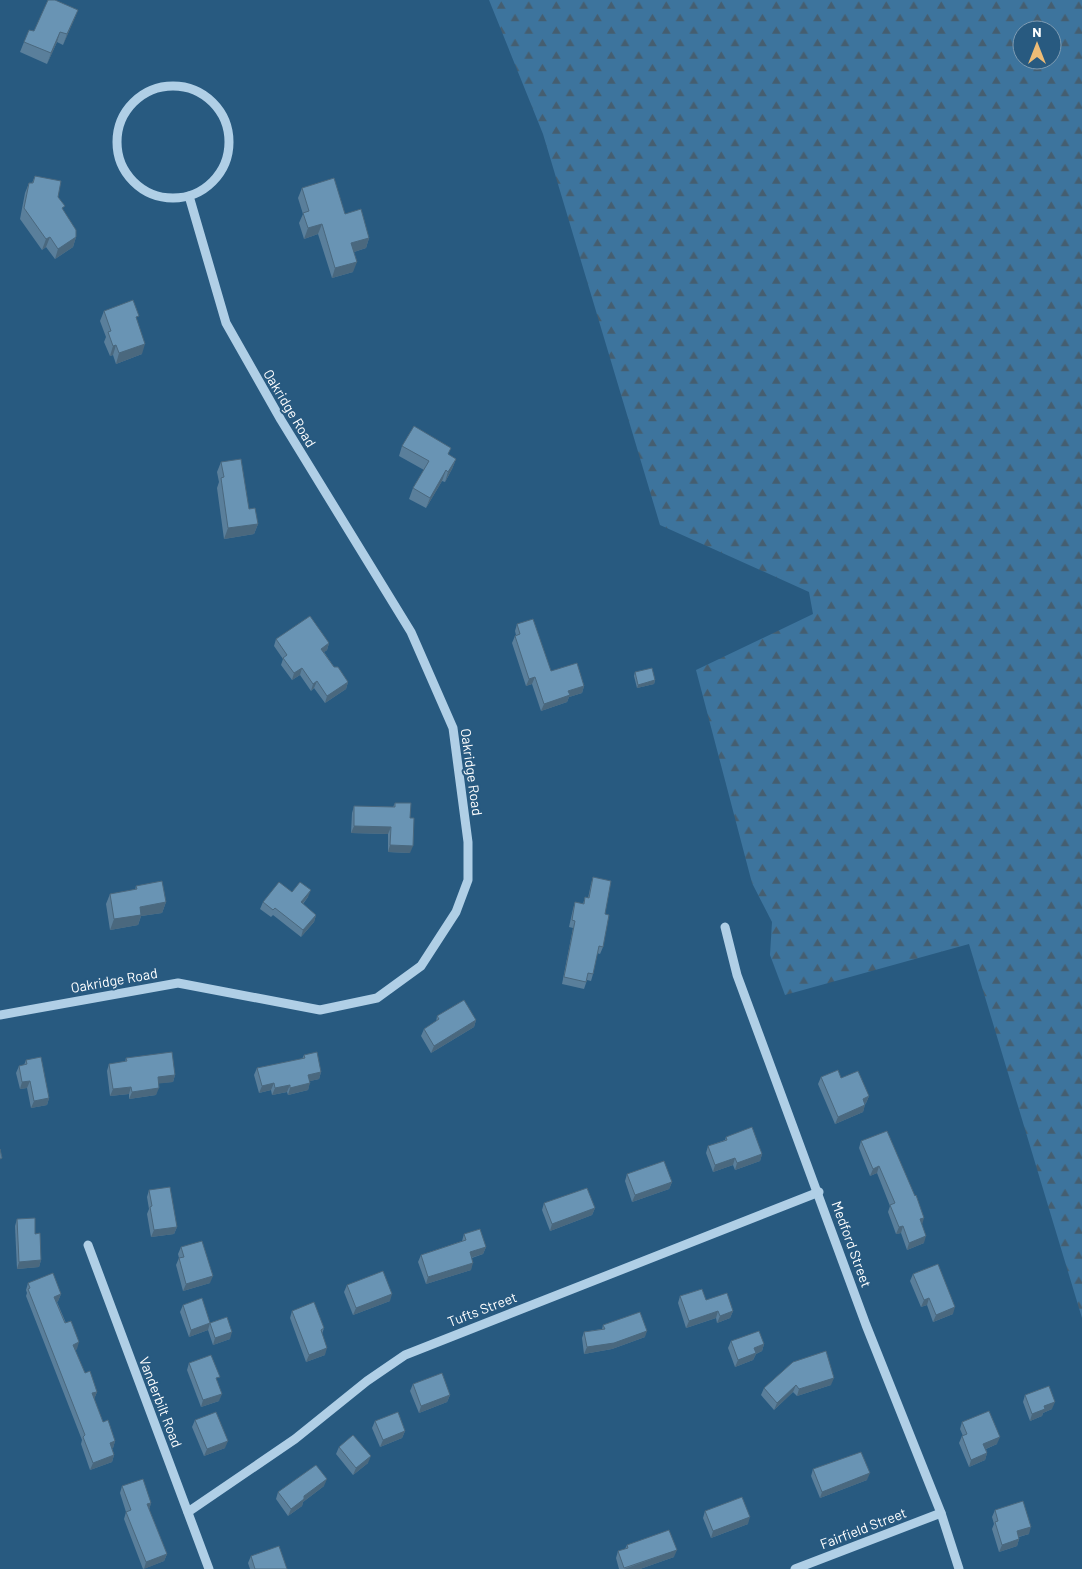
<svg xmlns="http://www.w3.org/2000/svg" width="1082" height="1569" font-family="Barlow,sans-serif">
<defs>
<pattern id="forest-firs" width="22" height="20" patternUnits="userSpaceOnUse" patternTransform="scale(1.25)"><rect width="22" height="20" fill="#3d749d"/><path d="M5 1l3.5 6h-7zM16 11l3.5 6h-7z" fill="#455e70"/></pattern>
</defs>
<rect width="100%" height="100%" fill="#285a80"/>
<path fill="url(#forest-firs)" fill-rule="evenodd" d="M489,0H1082V1318L969,944L785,995L770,955L772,922L752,883L696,670L813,614L809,592L660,525L543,134ZM1022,30H1052V60H1022Z"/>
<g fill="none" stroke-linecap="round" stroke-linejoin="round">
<g stroke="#b0cfe6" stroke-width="9">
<circle cx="173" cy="142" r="56"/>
<path d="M725,927L737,975L866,1325L941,1513L959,1569"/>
<path d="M0,1015L178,983L320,1010L377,998L421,966L456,912L468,880V842L453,728L411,632L281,420L226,323L189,196"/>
<path d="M88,1245L209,1569"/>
<path d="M188,1512L295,1439L367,1381L405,1355L819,1192"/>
<path d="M795,1569L941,1513"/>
</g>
</g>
<g fill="#5a7f9b">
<path d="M78,10L63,45L57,42L47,64L20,52L24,42L34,31Z"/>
<path d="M35,176L58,197L63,210L76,237L73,247L55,259L46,247L42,250L20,219L25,193L29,183H32Z"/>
<path d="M302,188L345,214L369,238L366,248L354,252L353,272L332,278L318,234L304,239L299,223L303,214L298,198Z"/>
<path d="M104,311L137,321L142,354L116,364L113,355L110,356L104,342L106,337L100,321Z"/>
<path d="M402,446L449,455L456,459L452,469L445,482L442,481L426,508L409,499L413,488L424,470L399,456Z"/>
<path d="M221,462L258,524L254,534L224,539L217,488L219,482L217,472Z"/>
<path d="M517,624L551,671L584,686L582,693L569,697L567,702L541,711L532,684L526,686L512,643L515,636L516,635L515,631Z"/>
<path d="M276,639L329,643L327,650L324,652L334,667L348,682L346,689L325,703L314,688L311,691L300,675L292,680L281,665L283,659L274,646Z"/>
<path d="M635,672L655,680L654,684L637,688L634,676Z"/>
<path d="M395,803L410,853L388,852V834L351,833L352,813L354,806L393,807Z"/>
<path d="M593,877L605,914L603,947L600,954L597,953L593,974L591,981L587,980L584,989L562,984L573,928L569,927L573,909L575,902L583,904L585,897L588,898L591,884Z"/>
<path d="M136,886L166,902L162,913L141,916L138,925L110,930L106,904L110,894L135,890Z"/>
<path d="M308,897L303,904L316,915L314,922L301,937L273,915L271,917L260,909L263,902Z"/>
<path d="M437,1016L476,1020L474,1027L431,1053L421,1036L424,1029L436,1022Z"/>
<path d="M304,1055L321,1072L319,1079L310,1081L308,1090L288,1095L287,1092L272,1095L271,1090L259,1093L254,1075L257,1068L302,1059Z"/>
<path d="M126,1058L175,1075L173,1082L158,1083L156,1095L129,1099V1094L110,1096L107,1071L109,1064L125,1062Z"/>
<path d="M26,1060L49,1098L47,1105L31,1108L27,1088L20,1089L16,1073L19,1066L24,1065Z"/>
<path d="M821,1077L841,1078L869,1096L866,1103L865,1104L863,1112L835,1124L818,1084Z"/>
<path d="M726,1137L762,1154L760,1161L735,1170L733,1165L713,1172L706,1153L708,1146L725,1140Z"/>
<path d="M861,1141L922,1224L924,1243L907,1250L901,1233L896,1234L888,1212L890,1206L877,1173L870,1176L859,1148Z"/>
<path d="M627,1174L672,1182L669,1189L632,1202L625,1181Z"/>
<path d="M149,1190L177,1227L174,1234L151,1237L147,1214L149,1209L147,1197Z"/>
<path d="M544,1203L595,1208L592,1215L550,1231L542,1210Z"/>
<path d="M17,1219L35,1234L41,1260L39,1267L17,1269L15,1226Z"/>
<path d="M464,1234L486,1247L483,1254L472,1258L471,1270L426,1284L418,1262L421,1255L462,1241Z"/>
<path d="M181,1247L210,1283L183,1291L176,1265L179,1258L178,1254Z"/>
<path d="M913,1274L953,1314L933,1322L927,1305L921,1307L910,1281Z"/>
<path d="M28,1283L61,1294L58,1301L57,1302L77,1349L75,1350L85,1373L97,1392L94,1399L103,1422L115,1441L113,1448H112L114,1455L112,1462L90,1470L81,1444L82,1440L26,1296L27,1293L26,1290Z"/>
<path d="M347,1285L390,1301L353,1315L344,1292Z"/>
<path d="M680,1296L706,1300L733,1311L730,1318L717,1323L716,1318L686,1328L678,1303Z"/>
<path d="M183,1305L210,1323L230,1339L213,1345L208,1330L189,1337L180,1312Z"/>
<path d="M292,1311L324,1328L322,1334L325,1355L306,1362L290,1318Z"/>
<path d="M603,1325L645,1337L612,1349L584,1354L582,1338L584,1332L602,1329Z"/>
<path d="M731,1341L764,1344L762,1351L756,1354L753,1360L735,1367L728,1348Z"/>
<path d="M793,1362L831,1385L797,1396L793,1392L774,1410L761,1395L764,1388Z"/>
<path d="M189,1363L218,1382L219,1401L201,1407L187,1370Z"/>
<path d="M413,1384L450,1395L447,1402L419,1413L410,1391Z"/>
<path d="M1025,1395L1052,1409L1043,1413L1042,1416L1030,1421L1023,1402Z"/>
<path d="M195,1420L225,1448L204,1456L192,1427Z"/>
<path d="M375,1421L405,1431L402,1438L380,1447L372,1428Z"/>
<path d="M962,1422L997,1444L986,1449L987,1453L985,1460L969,1467L959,1443L962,1436H963L960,1429Z"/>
<path d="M339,1447L368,1463L353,1475L336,1454Z"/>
<path d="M813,1469L867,1480L820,1498L811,1476Z"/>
<path d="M122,1486L151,1503L149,1509L167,1554L164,1561L143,1569L124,1519L126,1512L120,1493Z"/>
<path d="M324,1486L303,1502L302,1506L288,1516L276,1499L278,1492Z"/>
<path d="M995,1510L1029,1534L1019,1537V1539L1017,1546L999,1552L992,1529L994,1524L992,1517Z"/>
<path d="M705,1511L748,1524L711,1538L703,1518Z"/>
<path d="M627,1545L674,1557L640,1569H619L616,1558L618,1551L625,1549Z"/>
<path d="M251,1556L287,1569H250L248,1563Z"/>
</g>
<g fill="#4a687e">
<path d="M78,10L74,20L63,45L67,34Z"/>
<path d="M60,32L57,42L47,64L51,53Z"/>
<path d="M322,224L318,234L304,239L308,228Z"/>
<path d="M50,237L46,247L42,250L46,239Z"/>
<path d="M76,237L73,247L55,259L58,249Z"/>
<path d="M369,238L366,248L348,254L351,243Z"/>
<path d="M357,262L353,272L332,278L335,268Z"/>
<path d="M145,344L142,354L116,364L119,353Z"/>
<path d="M116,345L113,355L110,356L113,346Z"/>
<path d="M456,459L452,469L445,482L448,472Z"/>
<path d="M446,470L442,481L426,508L430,498Z"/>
<path d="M258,524L254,534L224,539L228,528Z"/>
<path d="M329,643L327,650L319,656L321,649Z"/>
<path d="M302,668L300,675L292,680L294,673Z"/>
<path d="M535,677L532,684L526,686L529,679Z"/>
<path d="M655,680L654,684L637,688L638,685Z"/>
<path d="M317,681L314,688L311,691L313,684Z"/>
<path d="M348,682L346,689L325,703L327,696Z"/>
<path d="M584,686L582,693L569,697L567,702L541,711L544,704L568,691Z"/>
<path d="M354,826L391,827L388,834L351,833Z"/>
<path d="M390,845L413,846L410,853L388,852Z"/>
<path d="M311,890L308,897L298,909L301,902Z"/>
<path d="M166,902L162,913L141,916L138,925L110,930L114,919L140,907Z"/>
<path d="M316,915L314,922L301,937L303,930Z"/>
<path d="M476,1020L474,1027L431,1053L434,1046Z"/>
<path d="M321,1072L319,1079L306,1082L308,1075Z"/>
<path d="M175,1075L173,1082L155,1084L158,1077Z"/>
<path d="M30,1081L27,1088L20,1089L22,1082Z"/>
<path d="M274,1083L271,1090L259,1093L262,1086Z"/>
<path d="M310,1083L308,1090L288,1095L290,1088Z"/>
<path d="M290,1085L287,1092L272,1095L275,1088Z"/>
<path d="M131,1087L129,1094L110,1096L113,1089Z"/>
<path d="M159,1088L156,1095L129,1099L132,1092Z"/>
<path d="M869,1096L866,1103L860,1106L863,1099Z"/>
<path d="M49,1098L47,1105L31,1108L34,1101Z"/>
<path d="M865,1105L863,1112L835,1124L838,1117Z"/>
<path d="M762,1154L760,1161L735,1170L737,1163Z"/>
<path d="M735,1158L733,1165L713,1172L715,1165Z"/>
<path d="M879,1166L877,1173L870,1176L873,1169Z"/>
<path d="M672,1182L669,1189L632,1202L635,1195Z"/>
<path d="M595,1208L592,1215L550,1231L552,1224Z"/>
<path d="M924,1218L922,1225L920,1219Z"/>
<path d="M903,1226L901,1233L896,1234L899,1227Z"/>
<path d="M177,1227L174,1234L151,1237L154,1230Z"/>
<path d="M926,1236L924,1243L907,1250L909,1243Z"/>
<path d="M486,1247L483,1254L467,1259L470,1252Z"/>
<path d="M41,1260L39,1267L17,1269L19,1262Z"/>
<path d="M473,1263L471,1270L426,1284L428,1277Z"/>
<path d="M213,1276L210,1283L183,1291L186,1284Z"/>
<path d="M61,1294L58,1301L52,1304L54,1297Z"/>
<path d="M392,1294L390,1301L353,1315L356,1308Z"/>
<path d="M929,1298L927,1305L921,1307L924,1300Z"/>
<path d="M955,1307L953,1314L933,1322L936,1315Z"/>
<path d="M718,1311L716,1318L686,1328L689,1321Z"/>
<path d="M733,1311L730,1318L717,1323L720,1316Z"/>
<path d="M210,1323L208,1330L189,1337L191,1330Z"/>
<path d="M647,1331L645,1337L612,1349L584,1354L587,1347Z"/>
<path d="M232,1332L230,1339L213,1345L215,1338Z"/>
<path d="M79,1342L77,1349L71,1352L73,1345Z"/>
<path d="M764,1344L762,1351L756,1354L753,1360L735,1367L738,1360L754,1348Z"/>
<path d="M327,1348L325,1355L306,1362L309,1355Z"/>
<path d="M834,1378L831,1385L797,1396L799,1389Z"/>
<path d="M796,1385L793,1392L774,1410L777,1403Z"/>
<path d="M97,1392L94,1399L89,1400L92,1393Z"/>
<path d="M222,1394L219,1401L201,1407L203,1400Z"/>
<path d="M450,1395L447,1402L419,1413L421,1406Z"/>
<path d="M1055,1402L1052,1409L1043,1413L1042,1416L1030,1421L1032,1414L1044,1406Z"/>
<path d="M405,1431L402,1438L380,1447L383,1440Z"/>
<path d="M1000,1437L997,1444L981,1451L983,1444Z"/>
<path d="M115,1441L113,1448L107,1450L110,1443Z"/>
<path d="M228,1441L225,1448L204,1456L207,1449Z"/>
<path d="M987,1453L985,1460L969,1467L971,1460Z"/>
<path d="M114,1455L112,1462L90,1470L93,1463Z"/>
<path d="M371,1456L368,1463L353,1475L356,1468Z"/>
<path d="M870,1473L867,1480L820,1498L822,1492Z"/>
<path d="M327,1479L324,1486L303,1502L302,1506L288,1516L291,1509L304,1496Z"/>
<path d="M151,1503L149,1510L147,1504Z"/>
<path d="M750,1517L748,1524L711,1538L713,1531Z"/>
<path d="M1031,1527L1029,1534L1014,1538L1017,1531Z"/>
<path d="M1019,1539L1017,1546L999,1552L1002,1545Z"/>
<path d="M677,1550L674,1557L640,1569H624Z"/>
<path d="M167,1554L164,1561L144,1569L146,1562Z"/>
</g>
<g fill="#6994b4" stroke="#4a687e">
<path d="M48,0H55L78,10L67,34L60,32L51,53L24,42L29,30L34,31Z"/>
<path d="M35,176L61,181L58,197L65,206L62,208L76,230V237L58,249L50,237L46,239L24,208L29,183H33Z"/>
<path d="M334,178L345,214L361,209L369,238L351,243L357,262L335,268L322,224L308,228L303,213L309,211L302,188Z"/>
<path d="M133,300L139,316L136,317L145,344L119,353L116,345L113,346L108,332L111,331L104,311Z"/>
<path d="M414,426L451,448L448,454L456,459L448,472L446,470L430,498L413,488L429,461L402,446Z"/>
<path d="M241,459L249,509L255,508L258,524L228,528L221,478L224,477L221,462Z"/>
<path d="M310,616L329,643L321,649L334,667H338L348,682L327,696L317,681L313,684L302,668L294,673L283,658L287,655L276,639Z"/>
<path d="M533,619L551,671L577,663L584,686L568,691L570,695L544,704L535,677L529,679L515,636L520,634L517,624Z"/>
<path d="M652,668L655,680L638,685L635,672Z"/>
<path d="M395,803H411L410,818H414L413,846L390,845L391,827L354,826V806L395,807Z"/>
<path d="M593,877L611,881L605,914L609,915L603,947L599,946L593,974L588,973L586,982L564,977L575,921L572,920L575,902L584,904L585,897L589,898Z"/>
<path d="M162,881L166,902L140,907L141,915L114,919L110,894L137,889L136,886Z"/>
<path d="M279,882L292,892L300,882L311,890L301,902L316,915L303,930L275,908L273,910L263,902Z"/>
<path d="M464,1000L476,1020L434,1046L424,1029L439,1019L437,1016Z"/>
<path d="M172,1052L175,1075L158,1077L159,1088L132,1092L131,1087L113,1089L109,1064L127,1061L126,1058Z"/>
<path d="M317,1052L321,1072L308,1075L310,1083L290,1088V1085L275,1088L274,1083L262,1086L257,1068L305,1058L304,1055Z"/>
<path d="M41,1057L49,1098L34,1101L30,1081L22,1082L19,1066L27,1064L26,1060Z"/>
<path d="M838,1070L841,1078L858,1071L869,1096L863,1099L865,1105L838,1117L821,1077Z"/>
<path d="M752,1127L762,1154L737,1163L735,1158L715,1165L708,1146L727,1140L726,1137Z"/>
<path d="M887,1131L915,1196L916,1195L924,1218L920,1219L926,1236L909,1243L903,1226L899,1227L890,1205L895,1203L879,1166L873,1169L861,1141Z"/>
<path d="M0,1149L2,1158L0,1159Z"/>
<path d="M664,1161L672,1182L635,1195L627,1174Z"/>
<path d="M170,1187L177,1227L154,1230L150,1207L152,1206L149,1190Z"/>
<path d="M587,1188L595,1208L552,1224L544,1203Z"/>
<path d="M35,1218V1234L40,1233L41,1260L19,1262L17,1219Z"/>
<path d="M480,1229L486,1247L470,1252L473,1263L428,1277L421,1255L466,1240L464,1234Z"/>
<path d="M202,1241L213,1276L186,1284L179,1258L184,1257L181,1247Z"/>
<path d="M938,1264L955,1307L936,1315L929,1298L924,1300L913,1274Z"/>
<path d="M383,1271L392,1294L356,1308L347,1285Z"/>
<path d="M53,1273L61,1294L54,1297L65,1323L71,1321L79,1342L73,1345L85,1373L90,1371L97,1392L92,1393L103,1422L108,1420L115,1441L110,1443L114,1455L93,1463L83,1437L85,1435L28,1289L30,1288L28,1283Z"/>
<path d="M702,1289L706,1300L727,1293L733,1311L720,1316L718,1311L689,1321L680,1296Z"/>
<path d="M202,1298L210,1323L227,1317L232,1332L215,1338L210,1323L191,1330L183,1305Z"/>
<path d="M314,1302L324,1328L321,1330L327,1348L309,1355L292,1311Z"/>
<path d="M640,1312L647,1331L614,1343L587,1347L584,1332L605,1329L603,1325Z"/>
<path d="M759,1331L764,1344L754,1348L756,1353L738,1360L731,1341Z"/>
<path d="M826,1351L834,1378L799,1389L796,1385L777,1403L764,1388L793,1362Z"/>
<path d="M211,1355L220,1377L216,1378L222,1394L203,1400L189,1363Z"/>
<path d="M442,1373L450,1395L421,1406L413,1384Z"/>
<path d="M1049,1386L1055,1402L1044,1406L1045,1409L1032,1414L1025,1395Z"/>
<path d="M989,1411L1000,1437L983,1444L987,1453L971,1460L962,1436L967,1434L962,1422Z"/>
<path d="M216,1412L228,1441L207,1449L195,1420Z"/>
<path d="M398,1412L405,1431L383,1440L375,1421Z"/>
<path d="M353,1435L371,1456L356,1468L339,1447Z"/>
<path d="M861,1452L870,1473L822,1492L813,1469Z"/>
<path d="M316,1465L327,1479L304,1496V1499L291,1509L278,1492Z"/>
<path d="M143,1479L151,1503L147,1504L167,1554L146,1562L126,1512L131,1510L122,1486Z"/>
<path d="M742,1497L750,1517L713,1531L705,1511Z"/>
<path d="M1023,1501L1031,1527L1017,1531L1019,1539L1002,1545L995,1522L998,1521L995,1510Z"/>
<path d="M669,1530L677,1550L624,1568L618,1551L628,1548L627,1545Z"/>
<path d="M279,1546L287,1569H255L251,1556Z"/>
</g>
<g text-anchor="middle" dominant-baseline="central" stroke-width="4" stroke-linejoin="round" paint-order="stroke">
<g font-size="14" fill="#fff" stroke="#285a80">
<text transform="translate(290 408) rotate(59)">Oakridge Road</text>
<text transform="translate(472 772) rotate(82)">Oakridge Road</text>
<text transform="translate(114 980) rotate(-10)">Oakridge Road</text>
<text transform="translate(852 1244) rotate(70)">Medford Street</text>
<text transform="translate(482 1309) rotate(-21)">Tufts Street</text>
<text transform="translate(161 1402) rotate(69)">Vanderbilt Road</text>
<text transform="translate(863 1528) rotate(-21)">Fairfield Street</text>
</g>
</g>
<g transform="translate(1037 45)"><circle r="24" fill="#285a80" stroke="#7e9cb3"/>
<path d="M0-4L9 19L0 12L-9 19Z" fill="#edbc76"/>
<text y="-8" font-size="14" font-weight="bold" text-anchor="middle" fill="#ffffff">N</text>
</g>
</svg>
